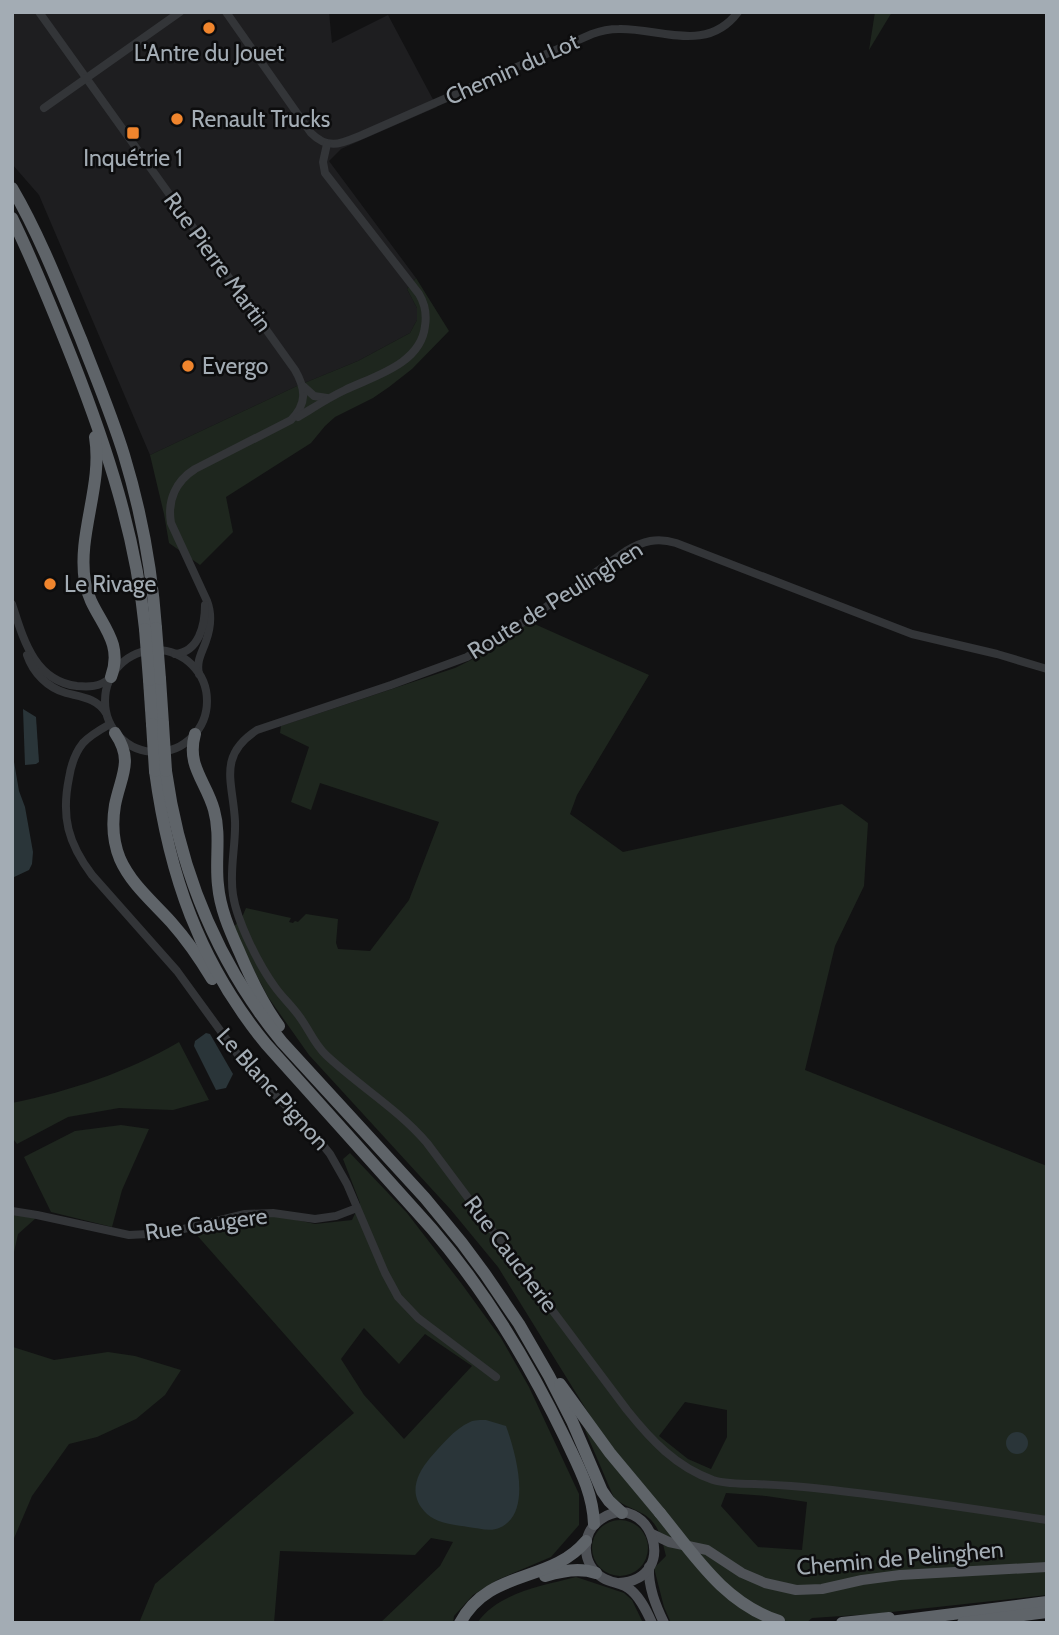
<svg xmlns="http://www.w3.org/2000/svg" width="1059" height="1635" font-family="Cabin,sans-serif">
<rect width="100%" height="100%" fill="#121213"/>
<path fill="#1e1e20" d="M12,12H329L332,43L388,15L437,107L341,149L329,161L416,278L407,289L417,308V320L410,333L358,361L297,386L150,455L39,195L12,164Z"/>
<g fill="#1e261e" fill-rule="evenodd">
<path d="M875,12H892L869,50Z"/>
<path d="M416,278L449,331L412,369L389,387L373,398L335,417L325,426L311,443L226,497L233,532L200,565L169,543L164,514L150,455L297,386L358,361L410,333L417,320V308L407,289Z"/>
<path d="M530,622L649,675L577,795L570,814L623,852L842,804L868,823L864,886L835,946L805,1070L1047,1166V1595L873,1614L812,1618L806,1623H671L664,1607L654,1568L666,1556C662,1540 659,1524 645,1515C634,1508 625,1507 614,1498L585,1430L594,1422L498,1267L451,1210L309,1055L268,997L245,953L234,927L243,915L246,908L291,918L289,922L293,923L295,921L298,922L306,914L338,919L336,943L338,949L370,951L409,900L439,822L320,783L311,810L291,802L309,747L280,733L281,726L455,668L473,659ZM685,1402L727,1410V1437L711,1469L688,1459L659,1436ZM726,1493L766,1496L807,1502L802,1550L758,1547L721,1506Z"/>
<path d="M179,1042L209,1100L173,1110L119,1108L68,1117L17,1144L12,1137V1103C70,1091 128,1072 179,1042Z"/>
<path d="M121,1125L149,1129L122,1190L112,1227L51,1212L24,1157L75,1131Z"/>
<path d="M350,1153L407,1213L461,1283L501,1338L529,1387L579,1494V1525L551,1557L497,1580L473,1595L454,1616L453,1623H380L440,1566L453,1542L431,1538L415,1555L280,1551L274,1623H139L155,1584L354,1413L195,1233L205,1226L253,1218L279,1216L315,1224L352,1220L360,1203L343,1159ZM364,1328L399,1364L425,1334L472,1366L404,1439L364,1395L341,1359Z"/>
<path d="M12,1215H26L36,1218L18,1234L12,1261Z"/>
<path d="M12,1342L13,1347L54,1360L108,1352L135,1356L181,1370L165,1395L136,1419L97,1437L69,1444L32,1496L12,1543Z"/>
<circle cx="620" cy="1548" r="28"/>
<path d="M576,1577L624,1593L632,1600L643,1623H477C499,1592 542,1586 576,1577Z"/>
</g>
<g fill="#2a3539">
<path d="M23,709L36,717L39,762L36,764L25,765Z"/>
<path d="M12,750L19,791L25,807L33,852L32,864L29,870L12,878Z"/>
<path d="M206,1033L210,1034L233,1074L226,1088L216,1090L194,1046L195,1041Z"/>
<path d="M486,1420L506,1426C515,1451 534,1514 499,1528C491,1532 477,1528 468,1527C456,1525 436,1523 427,1514C408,1496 415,1476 430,1458C441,1446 454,1429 470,1422C474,1420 481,1420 486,1420Z"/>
<circle cx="1017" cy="1443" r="11"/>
</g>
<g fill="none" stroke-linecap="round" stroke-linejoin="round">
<g stroke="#333538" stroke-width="8">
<path d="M39,12L295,370C306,389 307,404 291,420L195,469C176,481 167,500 171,523L207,601C212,614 211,627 206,641C202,653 196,661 199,674"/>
<path d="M226,12L311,133C329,151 342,143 362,135L592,34C600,31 610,29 619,29C660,28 707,54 738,12"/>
<path d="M44,108L180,12"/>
<path d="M303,386L314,396L327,398"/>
<path d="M298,417C313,408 328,398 345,390C374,376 421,364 425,326C427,314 425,304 419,294L325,173L323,162L327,144"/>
<path d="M12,604C23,638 34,681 77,686C89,687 99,687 109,679"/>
<circle cx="156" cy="701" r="51"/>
<path d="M175,654C199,652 205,625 205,605"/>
<path d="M27,655C33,673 48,688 66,693C81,697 97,698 106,713"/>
<path d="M1047,669L997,654L912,634L676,543C657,537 643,541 626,551L530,618L467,657L391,685L257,730C217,756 233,782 235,821C236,846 229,870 233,895C237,922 259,965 275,987C282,997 292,1006 299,1016C309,1029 314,1044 326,1055C359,1086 398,1109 427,1143L627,1410C651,1440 676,1467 713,1480C726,1484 741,1484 755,1484C775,1485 794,1486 814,1488C892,1496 969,1508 1047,1520"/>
<path d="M110,724C101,729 90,735 83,743C75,753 71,765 69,778C61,817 68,843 92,875L177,971L246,1066L314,1134L330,1154L347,1184L385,1273L398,1297L418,1318L496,1377"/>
<path d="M12,1211L37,1215L129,1235L167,1233L245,1214L273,1213L315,1219L336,1216L357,1208"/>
</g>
<g stroke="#4f5257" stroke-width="10">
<path d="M652,1534L669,1542L707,1550L742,1573L765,1583L796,1590L822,1589L862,1580L900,1575L1047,1567"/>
<path d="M649,1567C648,1587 656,1606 664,1623"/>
<path d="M619,1583C683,1579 649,1487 601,1519C580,1533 581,1565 603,1578C613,1584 623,1582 632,1591C641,1599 647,1612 652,1623"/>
</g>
<g stroke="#5f6469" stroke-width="12">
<path d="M12,188C40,236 60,288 81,339C96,378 112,416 124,455C141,511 152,570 156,628"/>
<path d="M12,218C35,265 54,313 73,361C107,448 136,536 145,629"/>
<path d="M95,437C103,486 77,534 85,582C91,618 126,637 111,677"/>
<path d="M160,679L163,724"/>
<path d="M149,680L152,724"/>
<path d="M115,733C134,761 121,775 115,805C112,823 113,842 120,859C131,884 153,902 171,922C187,940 200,959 212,979"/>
<path d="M195,734C186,766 206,781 214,810C221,835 215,860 218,885C220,908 229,929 239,951C250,977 262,1003 279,1026"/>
<path d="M155,771C169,875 199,962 266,1044L432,1229C487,1293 529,1363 565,1438C578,1466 593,1492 594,1524"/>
<path d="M166,771C180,871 218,964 282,1042L425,1198L462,1243L485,1274L519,1324L549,1376L572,1421L602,1491L609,1501L622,1513"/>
<path d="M560,1384L610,1453L660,1513"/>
<path d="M545,1576C561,1571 579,1567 596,1573"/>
<path d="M460,1623C489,1568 550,1584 586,1541"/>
<path d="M842,1623L889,1618"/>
<path d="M882,1623L1047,1602"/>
<path d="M963,1623L1047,1612"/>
</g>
<g stroke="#5f6469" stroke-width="12">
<path d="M156,628L160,679"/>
<path d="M145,629L149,680"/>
<path d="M152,724L155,771"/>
<path d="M163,724L166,771"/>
<path d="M660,1513C695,1556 724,1603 779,1621"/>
</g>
</g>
<g fill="#f0852d" stroke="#0d0d0e" stroke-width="2.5">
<circle cx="209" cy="28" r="7"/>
<circle cx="177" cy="119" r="7"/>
<rect x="126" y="126" width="14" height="14" rx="3.5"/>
<circle cx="188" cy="366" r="7"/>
<circle cx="50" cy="584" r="7"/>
</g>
<g text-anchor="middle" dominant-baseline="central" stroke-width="5" stroke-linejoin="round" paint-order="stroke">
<g font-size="23" fill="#a3acb4" stroke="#0d0d0e" text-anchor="start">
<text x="209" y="53" text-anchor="middle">L'Antre du Jouet</text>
<text x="191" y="119">Renault Trucks</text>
<text x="133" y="158" text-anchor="middle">Inquétrie 1</text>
<text x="202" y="366">Evergo</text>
<text x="64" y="584">Le Rivage</text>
</g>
<g font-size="23" fill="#a3acb4" stroke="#0d0d0e">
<text transform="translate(512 69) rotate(-24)">Chemin du Lot</text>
<text transform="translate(218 262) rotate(54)">Rue Pierre Martin</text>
<text transform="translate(555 600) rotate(-32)">Route de Peulinghen</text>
<text transform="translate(273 1089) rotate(48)">Le Blanc Pignon</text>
<text transform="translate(206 1224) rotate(-8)">Rue Gaugere</text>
<text transform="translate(511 1254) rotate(53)">Rue Caucherie</text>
<text transform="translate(900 1558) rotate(-5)">Chemin de Pelinghen</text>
</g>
</g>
<rect width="1059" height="1635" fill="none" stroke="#a3acb4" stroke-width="28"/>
</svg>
